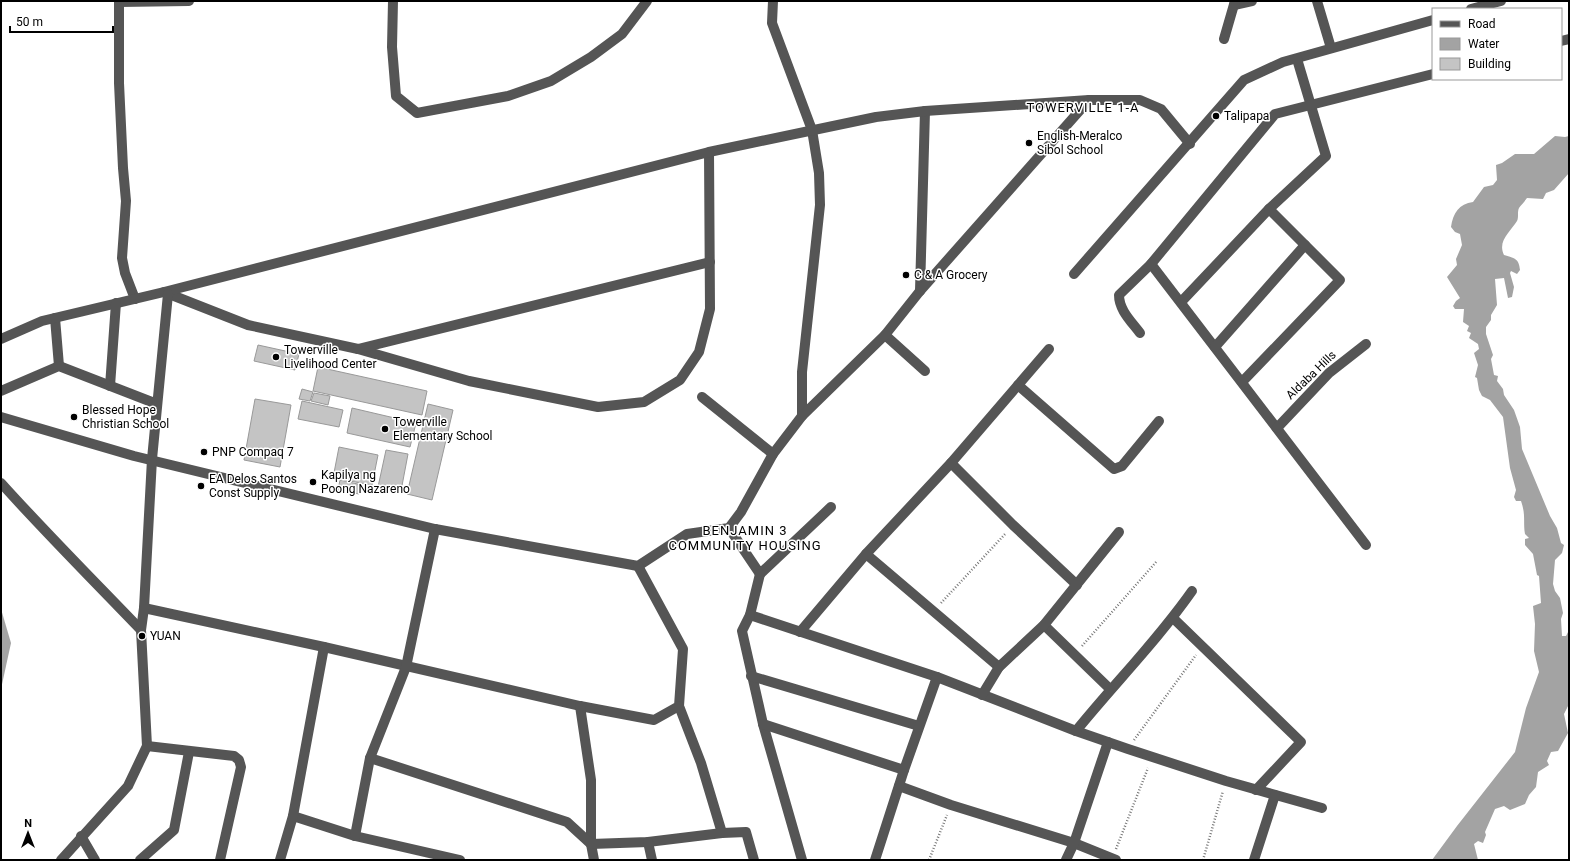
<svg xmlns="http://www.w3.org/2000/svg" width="1570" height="861" font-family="Roboto,sans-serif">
<rect width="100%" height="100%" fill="#fff"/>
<g fill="#a3a3a3">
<path d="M1555,136L1565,137L1569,136V173L1554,190L1546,193L1543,199L1527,198C1525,201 1521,205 1519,208C1517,212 1519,217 1517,221C1511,231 1497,241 1504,255C1514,258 1519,258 1520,270L1517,274L1511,271L1510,273L1514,287L1512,297L1508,298L1504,278L1495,279L1497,305L1491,315V320L1486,327V334L1493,355L1491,359L1494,375L1498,376L1497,381L1503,389L1504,395L1514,410L1520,427L1522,449L1550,516L1557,528L1561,543L1564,545L1562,553L1555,560L1553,584L1555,591L1560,598L1563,613L1561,619L1562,636H1566L1569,630V704L1564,714L1568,733L1558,751L1551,752L1547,761L1549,765L1538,772L1536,787L1529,795L1525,804L1510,810L1504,806L1495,809L1485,832L1486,835L1483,843L1478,841L1474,844L1478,860H1432L1457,826L1515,752L1526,708L1539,672L1534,651L1535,624L1533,606L1541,603L1539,576L1537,575L1533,554L1525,545V539L1529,538L1525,534C1523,522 1526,515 1521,501H1516L1514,497L1516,490L1510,468L1503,417L1490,400L1482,396L1479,390L1477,378L1475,377L1478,365L1474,353L1479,349L1478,344L1469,338L1471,333L1467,331L1469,326L1463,322L1464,309H1455L1453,306L1456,301L1460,298L1447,277L1457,265L1456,259L1462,245L1460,234L1455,232L1451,227C1453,213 1459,204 1473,202L1484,187L1493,185L1497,180L1496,165L1502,163L1515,154H1534Z"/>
<path d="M1,609L11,643L1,689Z"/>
</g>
<g fill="#c4c4c4" stroke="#999">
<path d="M258,345L299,354L295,370L254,361Z"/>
<path d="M318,367L427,391L422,415L313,391Z"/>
<path d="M302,389L313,392L310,401L299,399Z"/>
<path d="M314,393L330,396L328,405L311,401Z"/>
<path d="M255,399L291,405L280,467L244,460Z"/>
<path d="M302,401L343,410L339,427L298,419Z"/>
<path d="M428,404L453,410L432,500L407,494Z"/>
<path d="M352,408L416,423L410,447L347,433Z"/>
<path d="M339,447L378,455L372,485L333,478Z"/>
<path d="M386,450L408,454L401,491L378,487Z"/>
<path d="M340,480L362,485L359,494L338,490Z"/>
</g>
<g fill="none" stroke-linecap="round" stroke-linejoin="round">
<g stroke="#777" stroke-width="2.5" stroke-dasharray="1 2" stroke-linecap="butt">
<path d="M941,603L1006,533"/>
<path d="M1082,646L1157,561"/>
<path d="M1134,740L1196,655"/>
<path d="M1116,849L1148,768"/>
<path d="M929,860L947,815"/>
<path d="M1203,860L1223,791"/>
</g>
<g stroke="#555" stroke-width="10">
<path d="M119,1V83L123,168L126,201L122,258L125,273L135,299"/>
<path d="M393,1L392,47L396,96L417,113L508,96L551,81L591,57L622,34L647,1"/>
<path d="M773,1L772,23L812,130L819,173L820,205L802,372V416"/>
<path d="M1317,1L1331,48"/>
<path d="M119,2L189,1"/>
<path d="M1234,5L1252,1"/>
<path d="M1471,9L1501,1"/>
<path d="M1224,39L1235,1"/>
<path d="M1561,41L1569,39"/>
<path d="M1151,264L1366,545"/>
<path d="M1074,274L1244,80L1283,62L1433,20"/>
<path d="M920,291L925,111"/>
<path d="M164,292L248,325L358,349L469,381L598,407L644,402L680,380L699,352L710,309L709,152"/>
<path d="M1181,302L1269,209L1326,156L1297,59"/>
<path d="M55,318L59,366"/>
<path d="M1140,333C1131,321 1119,310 1119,295L1151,264L1275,114L1433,74"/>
<path d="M885,335L925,371"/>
<path d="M1,339L42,321L164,292L709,152L876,117L925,111L1089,100H1140L1161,109L1190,144"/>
<path d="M1215,347L1305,245"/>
<path d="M358,349L710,262"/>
<path d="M1242,382L1340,280L1269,209"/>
<path d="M1018,385L1114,469L1122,466L1159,421"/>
<path d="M110,386L116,303"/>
<path d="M1,391L59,366L157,404"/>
<path d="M702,397L773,454"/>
<path d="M1,417L134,456L435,529L638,566L687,534L729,528L741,512L773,454L802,416L885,335L920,291L1089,100"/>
<path d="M1277,428L1329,373L1366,344"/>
<path d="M951,463L1013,525L1077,585"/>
<path d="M1,483C46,533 94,581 141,630"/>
<path d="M729,528L760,574L831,507"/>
<path d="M866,554L999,667"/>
<path d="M760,574L750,615L937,677L1076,731L1128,749L1226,781L1322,808"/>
<path d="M144,608L324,647L580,706L654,720L679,706L683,649L638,566"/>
<path d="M750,615L742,631L763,724L802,860"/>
<path d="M1173,618L1301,742L1256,790"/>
<path d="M1044,625L1110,689"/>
<path d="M800,632L866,554L951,463L1049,349"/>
<path d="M751,676L919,726"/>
<path d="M982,695L999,667L1044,625L1119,532"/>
<path d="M580,706L591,780V844L594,860"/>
<path d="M679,706L701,763L722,833"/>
<path d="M763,724L904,770"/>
<path d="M1076,731C1114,684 1157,641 1192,591"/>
<path d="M147,746L234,756L239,760L241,767L220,860"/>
<path d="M370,758L567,822L591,844L648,842L722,833L746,832L754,860"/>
<path d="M899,786L951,805L1074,843L1116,860"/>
<path d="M293,816L355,836L460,860"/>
<path d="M81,836L95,860"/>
<path d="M355,836L370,758L406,667L435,529"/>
<path d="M648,842L652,860"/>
<path d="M61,860L128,786L147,746L141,630L144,608L152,459L168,294"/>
<path d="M140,860L174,830L189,752"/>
<path d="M280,860L293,816L324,647"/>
<path d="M875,860L904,770L937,677"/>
<path d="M1066,860L1074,843L1108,742"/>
<path d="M1254,860L1275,795"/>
</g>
</g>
<g fill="#000" stroke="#fff" stroke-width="1.5">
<circle cx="1216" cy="116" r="4"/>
<circle cx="1029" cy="143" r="4"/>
<circle cx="906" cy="275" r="4"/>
<circle cx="276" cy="357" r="4"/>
<circle cx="74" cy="417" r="4"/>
<circle cx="385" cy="429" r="4"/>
<circle cx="204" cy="452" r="4"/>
<circle cx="313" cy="482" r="4"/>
<circle cx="201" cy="486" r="4"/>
<circle cx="142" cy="636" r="4"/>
</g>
<g text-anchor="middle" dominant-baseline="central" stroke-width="3" stroke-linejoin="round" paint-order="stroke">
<g font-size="12" fill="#000" stroke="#fff" text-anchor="start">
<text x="1224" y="116">Talipapa</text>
<text x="1037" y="136">English-Meralco<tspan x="1037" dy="14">Sibol School</tspan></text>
<text x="914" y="275">C &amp; A Grocery</text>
<text x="284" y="350">Towerville<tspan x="284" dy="14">Livelihood Center</tspan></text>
<text x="82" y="410">Blessed Hope<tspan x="82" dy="14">Christian School</tspan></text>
<text x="393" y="422">Towerville<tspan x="393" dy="14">Elementary School</tspan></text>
<text x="212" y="452">PNP Compaq 7</text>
<text x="321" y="475">Kapilya ng<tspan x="321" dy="14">Poong Nazareno</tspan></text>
<text x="209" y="479">EA Delos Santos<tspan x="209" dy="14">Const Supply</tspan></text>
<text x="150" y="636">YUAN</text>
</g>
<g font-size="12" fill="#000" stroke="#fff">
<text transform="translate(1311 375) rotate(-44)">Aldaba Hills</text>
</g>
<g font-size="13" letter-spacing="1" fill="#000" stroke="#fff">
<text x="1083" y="107">TOWERVILLE 1-A</text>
<text x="745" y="530">BENJAMIN 3<tspan x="745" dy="15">COMMUNITY HOUSING</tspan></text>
</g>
</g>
<rect width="1570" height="861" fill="none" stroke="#000000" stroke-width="4"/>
<rect x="1432" y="8" width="130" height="72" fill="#ffffff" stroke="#999999"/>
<rect x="1440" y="21" width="20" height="6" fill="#555555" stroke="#999999"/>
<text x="1468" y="28" font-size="12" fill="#000000">Road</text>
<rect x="1440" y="38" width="20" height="12" fill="#a3a3a3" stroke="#999999"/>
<text x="1468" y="48" font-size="12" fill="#000000">Water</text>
<rect x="1440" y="58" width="20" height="12" fill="#c4c4c4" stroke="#999999"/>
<text x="1468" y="68" font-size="12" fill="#000000">Building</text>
<g transform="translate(28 833)" stroke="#ffffff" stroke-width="3" paint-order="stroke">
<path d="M0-3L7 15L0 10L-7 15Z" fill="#000000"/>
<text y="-6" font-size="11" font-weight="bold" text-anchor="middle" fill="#000000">N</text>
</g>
<path d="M10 26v6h103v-6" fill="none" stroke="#000000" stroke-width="2"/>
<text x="16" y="26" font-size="12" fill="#000000" stroke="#ffffff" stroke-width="3" paint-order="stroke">50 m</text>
</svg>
